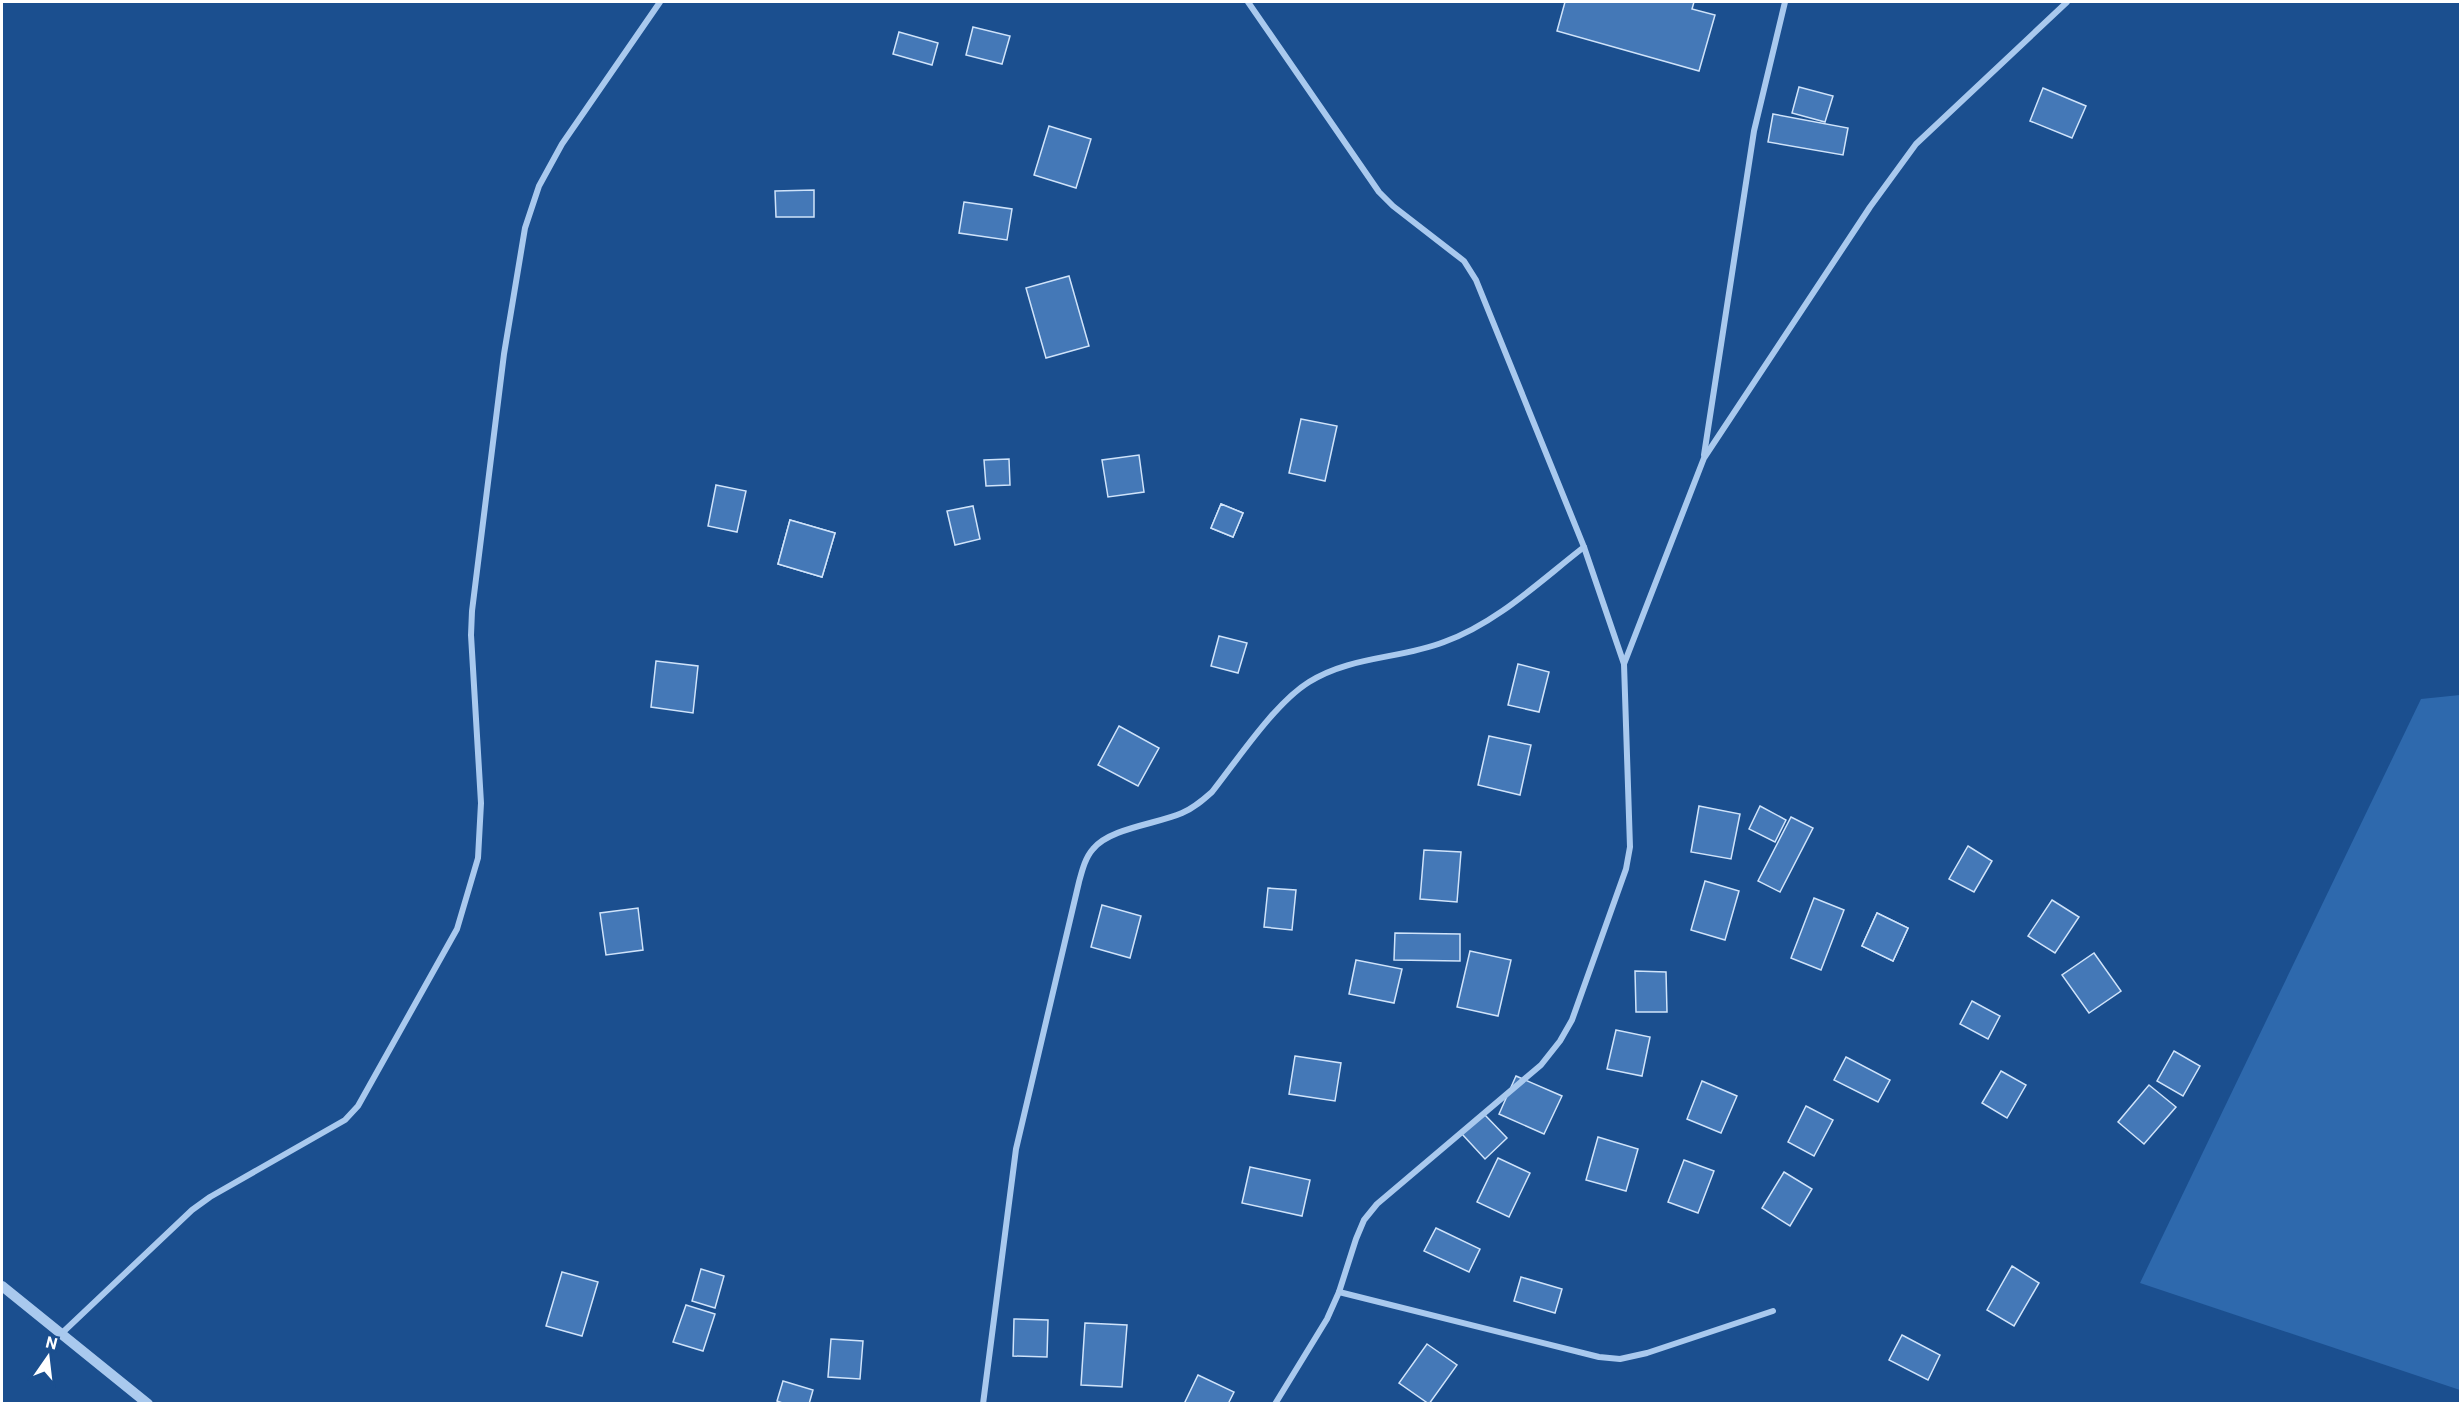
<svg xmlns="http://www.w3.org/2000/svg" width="2462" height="1405" font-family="Roboto,sans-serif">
<rect width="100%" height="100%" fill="#1b4f8f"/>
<path fill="#2e69ad" d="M2460,695V1390L2140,1283L2421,699Z"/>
<g fill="#4478b7" stroke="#cfe3fa" stroke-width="1.5">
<path d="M1565,2H1694L1692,9L1715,15L1699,71L1557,31Z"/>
<path d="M973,27L1010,36L1002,64L966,55Z"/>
<path d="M899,32L938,43L932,65L893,54Z"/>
<path d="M1799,87L1833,96L1825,122L1792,113Z"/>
<path d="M2043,88L2086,106L2072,138L2030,121Z"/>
<path d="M1773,114L1848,128L1843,155L1768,142Z"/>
<path d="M1049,126L1091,139L1076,188L1034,175Z"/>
<path d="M814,190V217H776L775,191Z"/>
<path d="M964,202L1012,209L1007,240L959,233Z"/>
<path d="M1069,276L1089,346L1046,358L1026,288Z"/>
<path d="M1301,419L1337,426L1325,481L1289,473Z"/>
<path d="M1139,455L1144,492L1108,497L1102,460Z"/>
<path d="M1009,459L1010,485L986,486L984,460Z"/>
<path d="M716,485L746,491L737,532L708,526Z"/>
<path d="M1221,504L1243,513L1233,537L1211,528Z"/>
<path d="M1221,504L1243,513L1233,537L1211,528Z"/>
<path d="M973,506L980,539L955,545L947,511Z"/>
<path d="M790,520L835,533L822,577L778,564Z"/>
<path d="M790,520L835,533L822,577L778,564Z"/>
<path d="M1219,636L1247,643L1238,673L1211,666Z"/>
<path d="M656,661L698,666L693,713L651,707Z"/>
<path d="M1518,664L1549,672L1539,712L1508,705Z"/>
<path d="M1119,726L1159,748L1138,786L1098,765Z"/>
<path d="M1489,736L1531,745L1520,795L1478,785Z"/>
<path d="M1699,806L1740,814L1731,859L1691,852Z"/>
<path d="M1760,806L1786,820L1775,842L1749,829Z"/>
<path d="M1791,817L1813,828L1780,892L1758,881Z"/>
<path d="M1968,846L1992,861L1974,892L1949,879Z"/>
<path d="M1424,850L1461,852L1457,902L1420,899Z"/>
<path d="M1705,881L1739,891L1725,940L1691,930Z"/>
<path d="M1268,888L1296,890L1292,930L1264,927Z"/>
<path d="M1814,898L1844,910L1821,970L1791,958Z"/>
<path d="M2052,900L2079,917L2055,953L2028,936Z"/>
<path d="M1102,905L1141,916L1130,958L1091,947Z"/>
<path d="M638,908L643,950L606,955L600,913Z"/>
<path d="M1877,913L1908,928L1893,961L1862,946Z"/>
<path d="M1877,913L1908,928L1893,961L1862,946Z"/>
<path d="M1395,933L1460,934V961L1394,960Z"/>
<path d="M1470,951L1511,960L1498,1016L1457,1007Z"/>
<path d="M2094,953L2121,991L2089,1013L2062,975Z"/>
<path d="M1356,960L1402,969L1394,1003L1349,994Z"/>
<path d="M1635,971L1666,972L1667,1012H1636Z"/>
<path d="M1972,1001L2000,1016L1988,1039L1960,1024Z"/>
<path d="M1616,1030L1650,1037L1642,1076L1607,1069Z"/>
<path d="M2174,1051L2200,1066L2183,1096L2157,1081Z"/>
<path d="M1295,1056L1341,1063L1335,1101L1289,1094Z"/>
<path d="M1846,1057L1890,1080L1878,1102L1834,1080Z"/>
<path d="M2001,1071L2026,1085L2007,1118L1982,1103Z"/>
<path d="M1516,1076L1562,1096L1544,1134L1499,1114Z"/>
<path d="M1702,1081L1737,1096L1721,1133L1687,1119Z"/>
<path d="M2149,1085L2176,1107L2144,1144L2118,1122Z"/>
<path d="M1806,1106L1833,1120L1814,1156L1788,1142Z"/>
<path d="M1484,1114L1507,1138L1485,1159L1462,1134Z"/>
<path d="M1598,1137L1638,1149L1626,1191L1586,1180Z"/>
<path d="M1498,1158L1530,1173L1509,1217L1477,1202Z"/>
<path d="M1684,1160L1714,1171L1698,1213L1668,1202Z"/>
<path d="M1250,1167L1310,1180L1302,1216L1242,1203Z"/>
<path d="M1784,1172L1812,1189L1790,1226L1762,1208Z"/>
<path d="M1436,1228L1480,1249L1469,1272L1424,1251Z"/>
<path d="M2012,1266L2039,1283L2014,1326L1987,1310Z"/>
<path d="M701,1269L724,1276L715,1308L692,1301Z"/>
<path d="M562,1272L598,1282L582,1336L546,1326Z"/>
<path d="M1521,1277L1562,1289L1555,1313L1514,1301Z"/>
<path d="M686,1305L715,1314L703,1351L673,1342Z"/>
<path d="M1014,1319L1048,1320L1047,1357L1013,1356Z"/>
<path d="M1085,1323L1127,1325L1122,1387L1081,1385Z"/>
<path d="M1902,1335L1940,1355L1928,1380L1889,1360Z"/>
<path d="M831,1339L863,1341L860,1379L828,1377Z"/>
<path d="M1427,1344L1457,1365L1429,1404L1399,1383Z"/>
<path d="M1198,1375L1234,1392L1228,1404H1184Z"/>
<path d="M783,1381L813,1390L809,1404H785L777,1401Z"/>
</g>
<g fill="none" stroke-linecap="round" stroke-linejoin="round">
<g stroke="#a9c9ee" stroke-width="6">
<path d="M1248,2L1379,192L1393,206L1464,261L1476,280L1584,547L1624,664"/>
<path d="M1704,455L1754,131L1785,2"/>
<path d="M1339,1292L1599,1357L1620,1359L1647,1353L1773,1311"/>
<path d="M61,1334L192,1210L210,1197L345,1120L358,1106L457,929L478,858L481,803L471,635L472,611L504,354L525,228L539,186L562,144L660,2"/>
<path d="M983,1404L1016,1149L1079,882C1082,871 1085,858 1093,849C1110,828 1157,824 1182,813C1194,808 1203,800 1212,792C1238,759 1275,703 1309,682C1350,656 1400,659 1444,642C1497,623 1540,581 1584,547"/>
<path d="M1275,1404L1327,1319L1339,1292L1356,1239L1364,1220L1377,1204L1541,1065L1560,1041L1572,1020L1626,869L1630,847L1624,664L1704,458L1870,207L1916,144L2067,2"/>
</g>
<path stroke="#a9c9ee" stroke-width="10" d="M2,1286L148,1404"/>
</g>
<rect width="2462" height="1405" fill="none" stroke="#ffffff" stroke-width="6"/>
<g transform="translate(48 1357) rotate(14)" stroke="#1b4f8f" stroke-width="4.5" paint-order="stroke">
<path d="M0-4.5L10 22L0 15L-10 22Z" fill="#ffffff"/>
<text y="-9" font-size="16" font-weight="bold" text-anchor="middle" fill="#ffffff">N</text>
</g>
</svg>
